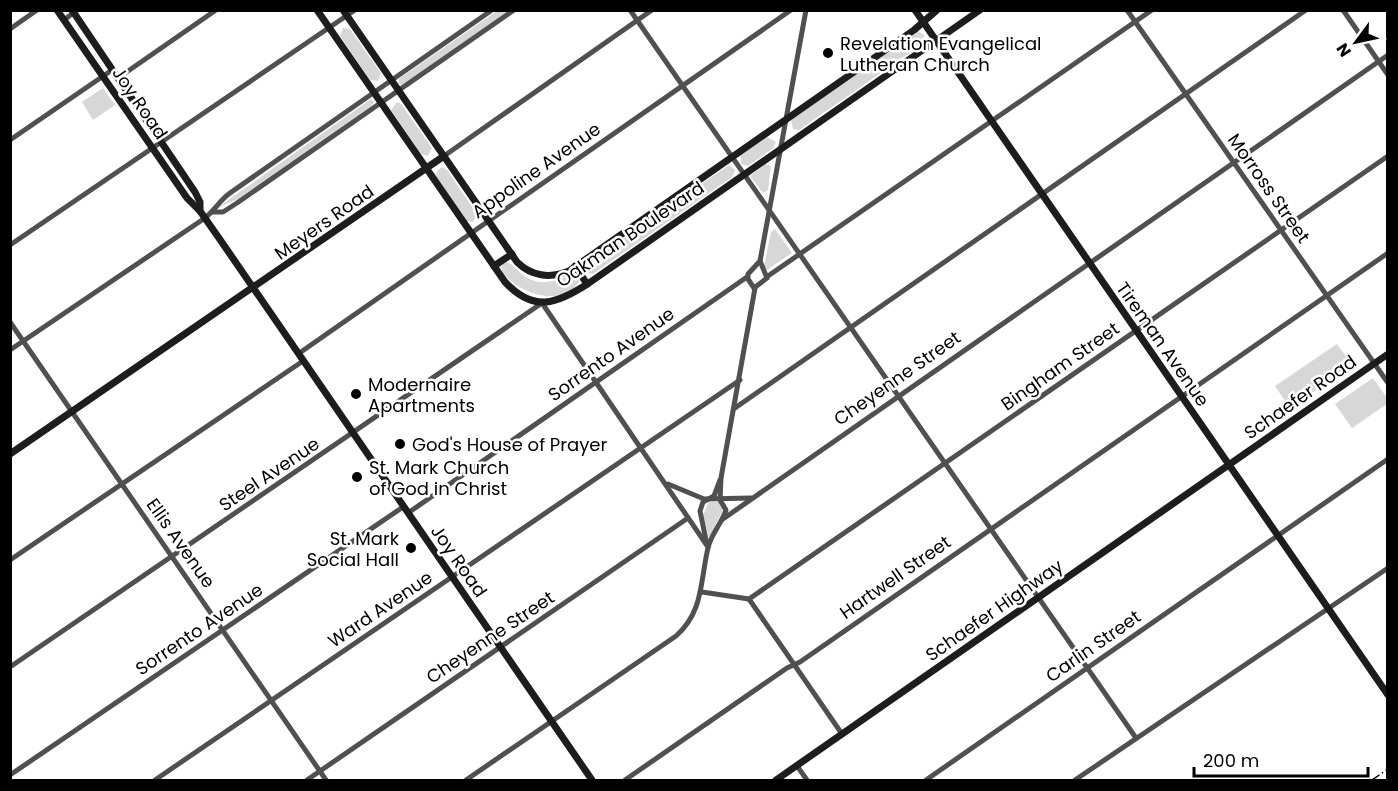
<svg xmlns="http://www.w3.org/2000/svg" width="1398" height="791" font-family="Poppins,sans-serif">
<rect width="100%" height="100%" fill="#fff"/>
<g fill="#d7d7d7">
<path d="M497,11H508L407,82L401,85L398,83L400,78Z"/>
<path d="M343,28L350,29L381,73L378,81L370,80L340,36Z"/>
<path d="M918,31L924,35L925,42L799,130L793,129L791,120Z"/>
<path d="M103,88L115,105L93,120L82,102Z"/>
<path d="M371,99L374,102L371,106L238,199L217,208Z"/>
<path d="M397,102L401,104L432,148L428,156L421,154L391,110Z"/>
<path d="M767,137L776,142L773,148L748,166L741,164V155Z"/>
<path d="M766,164L771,166L768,190L763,193L750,176Z"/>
<path d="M729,165L735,170L732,177L593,274L585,273L586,264Z"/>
<path d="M442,167L447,170L477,214L473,222L467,221L436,176L437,171Z"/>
<path d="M775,229L792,253L767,270L764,266L771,232Z"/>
<path d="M507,262C514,265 516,270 522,274C539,288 555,281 573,274L578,276L579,282C560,309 518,293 502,272V265Z"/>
<path d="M1337,344L1352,365L1290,408L1275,386Z"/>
<path d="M1373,378L1387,398V404L1352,428L1335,404Z"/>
<path d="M709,502H720L723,510L709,538L703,515Z"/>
</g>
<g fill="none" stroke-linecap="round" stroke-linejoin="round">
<g stroke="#505050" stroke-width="5">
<path d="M630,10L1136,738"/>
<path d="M1127,10L1388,383"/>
<path d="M1343,10L1388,75"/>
<path d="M64,20L77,10"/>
<path d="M10,29L37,10"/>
<path d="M118,78L216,10"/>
<path d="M10,140L112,70"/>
<path d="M444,156L652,10"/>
<path d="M213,212H223L237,203L514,10"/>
<path d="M10,245L355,10"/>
<path d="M760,261L806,10"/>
<path d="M760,261L767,278L754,288L748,279V274Z"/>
<path d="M768,276L1152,10"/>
<path d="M10,322L326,780"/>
<path d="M10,350L205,218C215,210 219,201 230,193L492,10"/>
<path d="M298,354L791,10"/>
<path d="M735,408L1306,10"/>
<path d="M668,484L704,499L751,498"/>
<path d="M408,513L747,277"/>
<path d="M723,519L1388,55"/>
<path d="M706,540L700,511L703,502L714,496L720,480"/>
<path d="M10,560L303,361"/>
<path d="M702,592L749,599L842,734"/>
<path d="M749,599L1388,156"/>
<path d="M10,667L542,303L708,547"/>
<path d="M797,766L807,780"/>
<path d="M10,775L403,507"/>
<path d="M155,780L740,380"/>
<path d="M307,780L688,518"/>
<path d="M466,780L676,636C704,611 700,581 708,548C711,534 722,523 726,510L720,500L721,478L755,288"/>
<path d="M625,780L787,668L800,662L1388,253"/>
<path d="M926,780L1388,459"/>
<path d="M1075,780L1388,568"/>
</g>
<g stroke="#1d1d1d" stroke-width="7">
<path d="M57,10L187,198L200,211L221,241L592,780"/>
<path d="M72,10L195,192L200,202V211"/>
<path d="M317,10L505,282C534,313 557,304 589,283L980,10"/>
<path d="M343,10L517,262C531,276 550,279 569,271L914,30L937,10"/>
<path d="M915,10L1388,695"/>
<path d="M494,266L512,254"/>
<path d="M575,266L587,284"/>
<path d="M10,454L444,156"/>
<path d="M776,780L1388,354"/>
</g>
<path stroke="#000" stroke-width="1.5" stroke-dasharray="9 3 1.5 3" stroke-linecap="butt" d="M1372,780L1388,769"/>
</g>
<g fill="#000" stroke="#fff" stroke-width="2">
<circle cx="828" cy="53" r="6"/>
<circle cx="356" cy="394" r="6"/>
<circle cx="400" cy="444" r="6"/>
<circle cx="357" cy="477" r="6"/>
<circle cx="411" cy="548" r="6"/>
</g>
<g text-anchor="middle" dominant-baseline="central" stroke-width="5" stroke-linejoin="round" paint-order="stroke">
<g font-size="18" fill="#000" stroke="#fff" text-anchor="start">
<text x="840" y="43">Revelation Evangelical<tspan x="840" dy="21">Lutheran Church</tspan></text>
<text x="368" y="384">Modernaire<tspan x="368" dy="21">Apartments</tspan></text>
<text x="412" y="444">God's House of Prayer</text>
<text x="369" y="467">St. Mark Church<tspan x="369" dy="21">of God in Christ</tspan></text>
<text x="399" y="538" text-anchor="end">St. Mark<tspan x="399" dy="21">Social Hall</tspan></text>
</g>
<g font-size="18" fill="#000" stroke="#fff">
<text transform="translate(140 103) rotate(56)">Joy Road</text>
<text transform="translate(536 170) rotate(-35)">Appoline Avenue</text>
<text transform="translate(1269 188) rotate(55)">Morross Street</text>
<text transform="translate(324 222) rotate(-35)">Meyers Road</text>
<text transform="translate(630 234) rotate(-34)">Oakman Boulevard</text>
<text transform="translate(1163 344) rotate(55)">Tireman Avenue</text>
<text transform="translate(611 354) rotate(-35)">Sorrento Avenue</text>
<text transform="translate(1060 366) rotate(-35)">Bingham Street</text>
<text transform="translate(897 378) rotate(-35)">Cheyenne Street</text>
<text transform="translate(1300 397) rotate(-35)">Schaefer Road</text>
<text transform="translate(269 474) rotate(-34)">Steel Avenue</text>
<text transform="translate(181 543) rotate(55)">Ellis Avenue</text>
<text transform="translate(459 561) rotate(55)">Joy Road</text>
<text transform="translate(895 577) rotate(-35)">Hartwell Street</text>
<text transform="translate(380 609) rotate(-34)">Ward Avenue</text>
<text transform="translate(994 610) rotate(-35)">Schaefer Highway</text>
<text transform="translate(199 629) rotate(-34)">Sorrento Avenue</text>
<text transform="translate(490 637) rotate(-34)">Cheyenne Street</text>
<text transform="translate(1093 646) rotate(-35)">Carlin Street</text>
</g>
</g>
<rect width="1398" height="791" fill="none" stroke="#000000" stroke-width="24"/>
<g transform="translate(1356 42) rotate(237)" stroke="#ffffff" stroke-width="4.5" paint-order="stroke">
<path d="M0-4.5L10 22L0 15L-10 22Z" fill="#000000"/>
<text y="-9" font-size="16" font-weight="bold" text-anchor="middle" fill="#000000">N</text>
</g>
<path d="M1194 767v9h174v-9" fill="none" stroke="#000000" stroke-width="3"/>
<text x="1203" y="767" font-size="18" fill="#000000" stroke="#ffffff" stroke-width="4.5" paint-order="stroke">200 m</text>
</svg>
